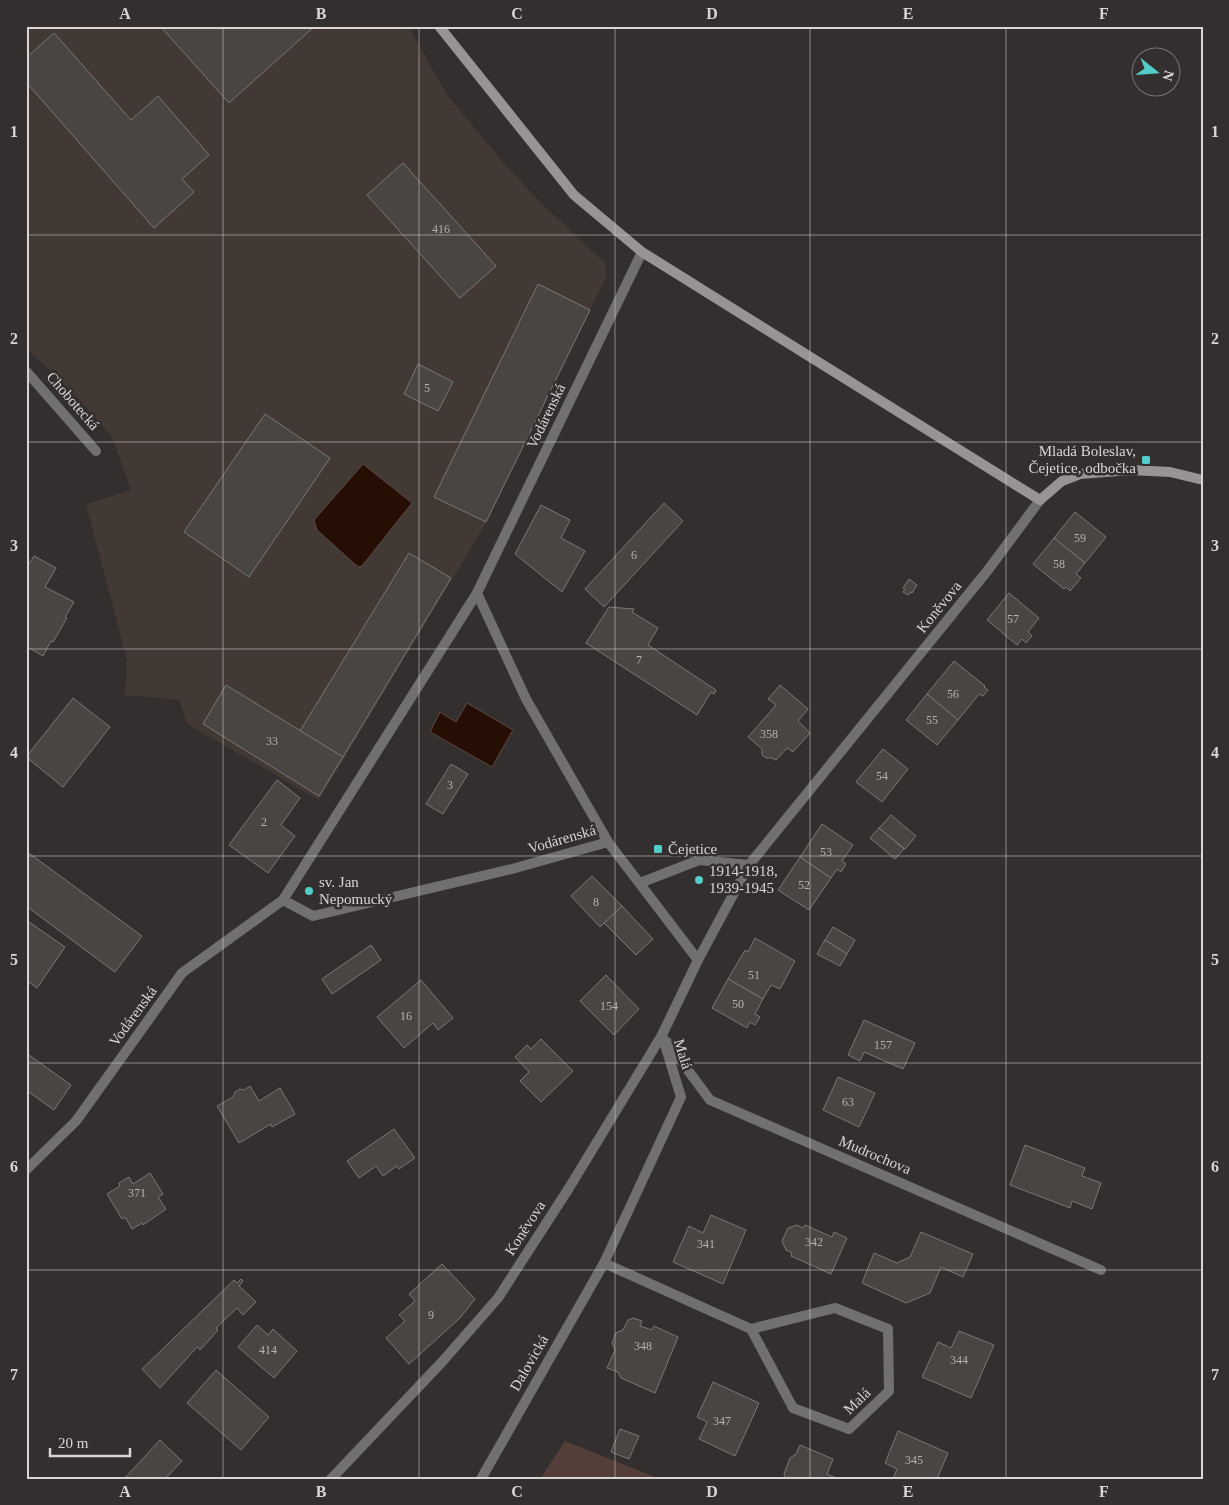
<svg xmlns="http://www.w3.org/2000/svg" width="1229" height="1505" font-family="Georgia,serif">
<rect width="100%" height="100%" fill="#332f2e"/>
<path fill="#423834" d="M26,26H408L447,95L509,169L543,205L604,262L607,275L486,523L319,800L187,724L179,700L125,695L127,660L86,504L131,490L112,437L78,398L26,348Z"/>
<path fill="#533f38" d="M565,1441L660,1479H540Z"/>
<g fill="#270e05" stroke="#5c4a43">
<path d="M363,464L412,503L362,566L358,567L317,530L314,520Z"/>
<path d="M467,703L513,730L492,767L430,732L440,712L456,722Z"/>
</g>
<g fill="#484543" stroke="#7b7776">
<path d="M160,26H315L229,103Z"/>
<path d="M54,33L131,120L158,96L209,155L182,179L194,192L154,228L26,82V58Z"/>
<path d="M403,163L496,266L460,298L367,195Z"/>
<path d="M538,284L590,310L486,522L434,497Z"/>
<path d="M418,364L453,382L438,411L404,394Z"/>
<path d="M265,414L330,458L249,577L184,532Z"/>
<path d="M664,503L683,521L604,607L585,589Z"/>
<path d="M541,505L570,520L561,538L585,551L562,592L515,554Z"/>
<path d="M1075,512L1106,537L1085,563L1054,538Z"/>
<path d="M1054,538L1085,563L1076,574L1081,578L1070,591L1066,587L1064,589L1033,564Z"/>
<path d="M409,553L451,578L343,757L300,731Z"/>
<path d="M34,556L56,568L45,587L74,602L65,617L67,618L53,642L51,641L43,656L26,646V569Z"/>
<path d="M909,579L917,585L912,593L910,592L908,595L903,592L905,589L903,588Z"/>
<path d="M1009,593L1039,618L1028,632L1032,636L1026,643L1022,639L1017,645L987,620Z"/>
<path d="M609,607L634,609L632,612L658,628L648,645L716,690L714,694L711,692L697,715L586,643Z"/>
<path d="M954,661L985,686L984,687L988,690L983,696L979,694L958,720L927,694Z"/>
<path d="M226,685L343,757L319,796L203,724Z"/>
<path d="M780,685L808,709L798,721L810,733L793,752L787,748L776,760L772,758H766L762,755V749L748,737L776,705L768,699Z"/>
<path d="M927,694L958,720L937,745L906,720Z"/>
<path d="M73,698L110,727L63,787L26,757Z"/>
<path d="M883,749L908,769L882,802L856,782Z"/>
<path d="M451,764L468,774L443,814L426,804Z"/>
<path d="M277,780L300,798L281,825L295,836L268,873L229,845Z"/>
<path d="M891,815L916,836L905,849L879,828Z"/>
<path d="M822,824L853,845L842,861L846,864L841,872L837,869L831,878L800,857Z"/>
<path d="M879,828L904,849L895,859L870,838Z"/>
<path d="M26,851L142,936L115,972L26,906Z"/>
<path d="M800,857L831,878L809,910L778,890Z"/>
<path d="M592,876L622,906L600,927L571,896Z"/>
<path d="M622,906L653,939L636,955L604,923Z"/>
<path d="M26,920L65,947L37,988L26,980Z"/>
<path d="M833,927L855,940L847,954L825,940Z"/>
<path d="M755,938L795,961L780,989L771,985L763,999L728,979L745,950L748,952Z"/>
<path d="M825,940L847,954L840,966L817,954Z"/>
<path d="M371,945L381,960L332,994L322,979Z"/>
<path d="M606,975L639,1009L614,1035L580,1001Z"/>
<path d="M728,979L763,999L755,1014L760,1017L755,1025L750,1022L747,1028L712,1008Z"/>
<path d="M421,980L453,1018L438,1030L433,1023L404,1048L377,1017Z"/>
<path d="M864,1020L915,1043L903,1069L864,1052L860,1061L848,1055Z"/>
<path d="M541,1039L573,1071L541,1102L520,1081L529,1072L515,1057L527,1045L531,1049Z"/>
<path d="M26,1053L71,1085L54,1110L26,1090Z"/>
<path d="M838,1077L875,1093L859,1127L823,1110Z"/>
<path d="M250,1086L259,1101L280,1088L295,1114L272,1127L271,1124L239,1143L217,1106L233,1097L235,1092L240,1089L244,1090Z"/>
<path d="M394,1129L415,1158L399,1169L397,1166L383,1176L376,1166L359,1178L347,1161Z"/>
<path d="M1025,1145L1085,1168L1082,1176L1101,1183L1092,1209L1072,1201L1070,1208L1010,1185Z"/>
<path d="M150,1173L163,1194L158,1197L166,1209L143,1225L142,1223L132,1229L125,1217L122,1219L107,1194L120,1186L119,1183L129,1177L133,1184Z"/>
<path d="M711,1215L746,1230L723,1284L673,1262L689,1226L703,1233Z"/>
<path d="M797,1225L803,1228L805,1225L832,1237L834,1232L847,1238L831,1274L791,1256L792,1253L786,1250L782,1241L788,1228Z"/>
<path d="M921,1232L973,1254L963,1277L941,1267L930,1293L906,1303L862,1283L874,1253L897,1263L910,1257Z"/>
<path d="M442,1264L475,1299L460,1318L409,1364L386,1338L405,1321L399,1315L415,1301L409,1294Z"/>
<path d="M241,1279L243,1281L239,1286L256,1302L243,1315L237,1308L216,1328L218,1330L200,1350L197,1347L160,1388L142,1369L234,1280L237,1283Z"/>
<path d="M633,1318L642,1321L640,1326L652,1330L654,1326L678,1337L655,1393L621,1378L618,1372L607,1368L615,1350L612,1343L616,1333L623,1330L628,1320Z"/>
<path d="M257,1325L268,1335L273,1329L297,1351L274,1378L238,1347Z"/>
<path d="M959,1331L994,1345L971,1398L922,1377L938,1342L951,1348Z"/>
<path d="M216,1370L269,1417L241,1450L187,1403Z"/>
<path d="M713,1382L759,1403L735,1456L699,1439L707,1422L697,1417Z"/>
<path d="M620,1429L639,1436L629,1459L611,1452Z"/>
<path d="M898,1431L948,1453L937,1479H893L897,1469L885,1463Z"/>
<path d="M160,1440L182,1461L165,1479H124Z"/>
<path d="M800,1445L833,1459L827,1474L838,1479H785L784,1474L790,1458L796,1454Z"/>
</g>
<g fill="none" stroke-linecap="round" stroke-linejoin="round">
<g stroke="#72706f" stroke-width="10">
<path d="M26,371L96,451"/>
<path d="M477,593L526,699L608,842L698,960"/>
<path d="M640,883L699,860L749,865"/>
<path d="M283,900L313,916L512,869L608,842"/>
<path d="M662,1035L681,1097L604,1263L751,1329L793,1408L849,1429L889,1391L888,1329L835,1308L751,1329"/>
<path d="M667,1042L710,1100L1101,1270"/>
<path d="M26,1170L76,1121L182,973L283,900L477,593L642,252"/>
<path d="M331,1479L442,1362L498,1298L569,1188L662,1035L698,960L749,865L988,570L1040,500"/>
<path d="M481,1479L604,1263"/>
</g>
<path stroke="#979493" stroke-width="10" d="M439,26L574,195L642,252L1040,500L1062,481L1080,474L1131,470L1170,472L1203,480"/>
</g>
<path fill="none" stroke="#d8d6d5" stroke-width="1" stroke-opacity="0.55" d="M223,26V1479M419,26V1479M615,26V1479M810,26V1479M1006,26V1479M26,235H1203M26,442H1203M26,649H1203M26,856H1203M26,1063H1203M26,1270H1203"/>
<g fill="#53cdc9" stroke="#332f2e" stroke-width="2">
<rect x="1141" y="455" width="10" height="10" rx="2.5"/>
<rect x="653" y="844" width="10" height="10" rx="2.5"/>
<circle cx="699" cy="880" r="5"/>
<circle cx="309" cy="891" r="5"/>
</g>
<g text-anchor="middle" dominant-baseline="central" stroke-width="5" stroke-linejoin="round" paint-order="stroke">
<g font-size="12" fill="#b4b2b0">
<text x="441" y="229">416</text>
<text x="427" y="388">5</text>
<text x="1080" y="538">59</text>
<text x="634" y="555">6</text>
<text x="1059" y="564">58</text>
<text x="1013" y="619">57</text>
<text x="639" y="660">7</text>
<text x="953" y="694">56</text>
<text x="932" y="720">55</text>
<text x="769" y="734">358</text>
<text x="272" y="741">33</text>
<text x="882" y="776">54</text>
<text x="450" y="785">3</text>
<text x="264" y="822">2</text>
<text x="826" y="852">53</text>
<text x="804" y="885">52</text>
<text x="596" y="902">8</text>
<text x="754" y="975">51</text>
<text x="738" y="1004">50</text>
<text x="609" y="1006">154</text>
<text x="406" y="1016">16</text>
<text x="883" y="1045">157</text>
<text x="848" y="1102">63</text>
<text x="137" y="1193">371</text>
<text x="814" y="1242">342</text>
<text x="706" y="1244">341</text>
<text x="431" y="1315">9</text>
<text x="643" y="1346">348</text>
<text x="268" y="1350">414</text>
<text x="959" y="1360">344</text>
<text x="722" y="1421">347</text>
<text x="914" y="1460">345</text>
</g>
<g font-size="15" fill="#d8d6d5" stroke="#332f2e">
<text transform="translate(73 401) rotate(49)">Chobotecká</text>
<text transform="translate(546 416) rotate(-64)">Vodárenská</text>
<text transform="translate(939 607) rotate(-51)">Koněvova</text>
<text transform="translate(562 839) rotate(-16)">Vodárenská</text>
<text transform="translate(133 1016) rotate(-54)">Vodárenská</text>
<text transform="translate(683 1054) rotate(73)">Malá</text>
<text transform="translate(875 1155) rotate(23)">Mudrochova</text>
<text transform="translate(525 1228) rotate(-57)">Koněvova</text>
<text transform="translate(529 1363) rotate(-60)">Dalovická</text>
<text transform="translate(857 1401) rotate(-44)">Malá</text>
</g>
<g font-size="15" fill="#d8d6d5" stroke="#332f2e" text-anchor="start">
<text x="1136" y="451" text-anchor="end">Mladá Boleslav,<tspan x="1136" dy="17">Čejetice, odbočka</tspan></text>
<text x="668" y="849">Čejetice</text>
<text x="709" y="871">1914-1918,<tspan x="709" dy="17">1939-1945</tspan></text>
<text x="319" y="882">sv. Jan<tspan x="319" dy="17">Nepomucký</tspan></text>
</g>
</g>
<rect width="1229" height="1505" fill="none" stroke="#332f2e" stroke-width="55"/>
<g transform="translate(1156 72) rotate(107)"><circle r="24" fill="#332f2e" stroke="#757271"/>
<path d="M0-4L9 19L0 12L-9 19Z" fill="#53cdc9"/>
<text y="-8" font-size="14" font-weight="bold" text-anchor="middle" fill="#d8d6d5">N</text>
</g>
<path d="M50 1448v8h80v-8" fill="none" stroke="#d8d6d5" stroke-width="2.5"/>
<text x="58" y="1448" font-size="15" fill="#d8d6d5" stroke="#332f2e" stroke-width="4" paint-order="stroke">20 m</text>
<rect x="28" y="28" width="1174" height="1450" fill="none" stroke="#d8d6d5" stroke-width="2"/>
<g font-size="16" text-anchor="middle" font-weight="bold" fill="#d8d6d5">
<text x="125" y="19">A</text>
<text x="321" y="19">B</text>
<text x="517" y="19">C</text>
<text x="712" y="19">D</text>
<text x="908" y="19">E</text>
<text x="1104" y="19">F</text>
<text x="14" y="137">1</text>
<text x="1215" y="137">1</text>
<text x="14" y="344">2</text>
<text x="1215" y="344">2</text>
<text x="14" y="551">3</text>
<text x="1215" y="551">3</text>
<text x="14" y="758">4</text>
<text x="1215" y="758">4</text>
<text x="14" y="965">5</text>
<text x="1215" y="965">5</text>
<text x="14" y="1172">6</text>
<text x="1215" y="1172">6</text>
<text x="14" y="1380">7</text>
<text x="1215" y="1380">7</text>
<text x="125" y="1497">A</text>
<text x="321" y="1497">B</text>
<text x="517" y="1497">C</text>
<text x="712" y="1497">D</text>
<text x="908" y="1497">E</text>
<text x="1104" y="1497">F</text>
</g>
</svg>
